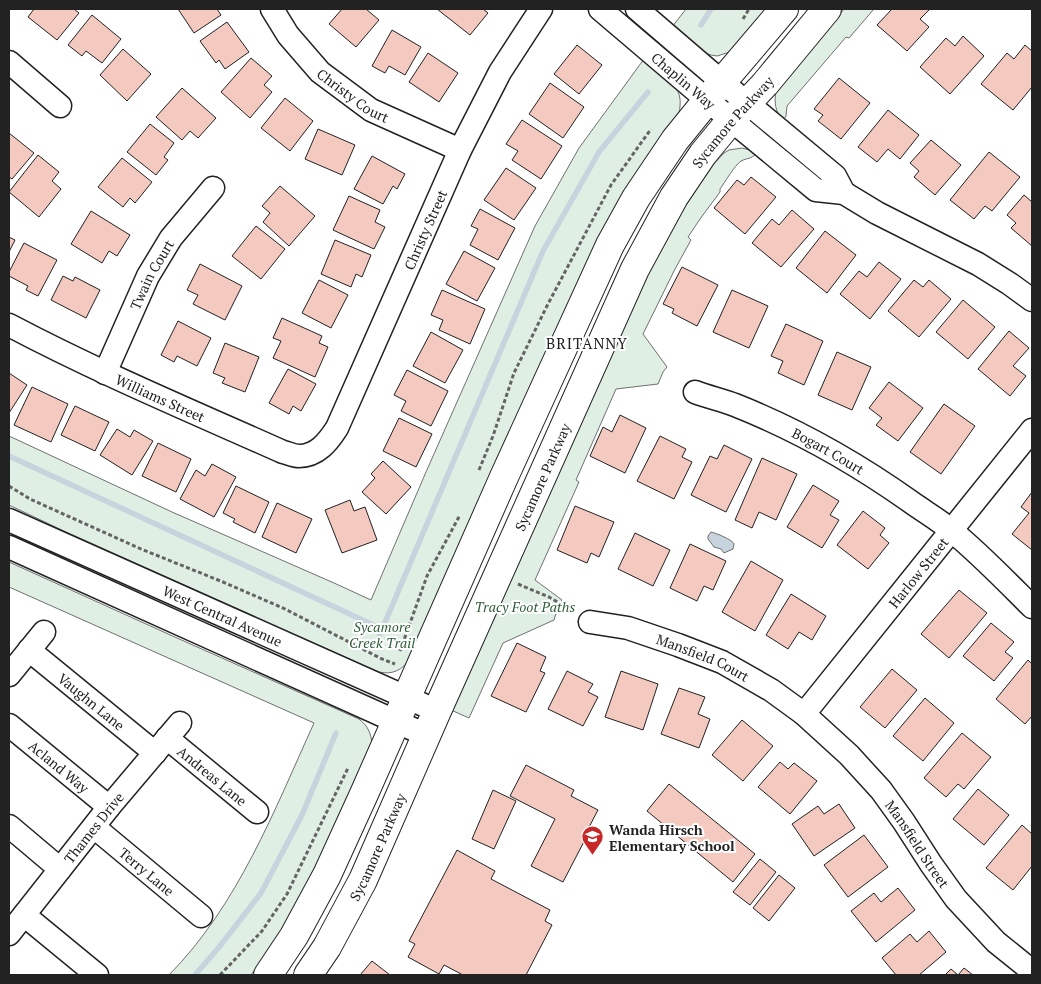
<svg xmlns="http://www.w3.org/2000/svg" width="1041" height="984" font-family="'PT Serif',serif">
<rect width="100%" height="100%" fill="#fff"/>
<g fill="#e0efe3" stroke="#6f6f6f">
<path d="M686,9H768L730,52L717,56L711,55L704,53L672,27Z"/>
<path d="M844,9H874L849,38L846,37L787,106L786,116L783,121C775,111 774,103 776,90Z"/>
<path d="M644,59L675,86C681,95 681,103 679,113L410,659C402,670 393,675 379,672L66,532L9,505V436L172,512L334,583L371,600L426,472L535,226L579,148Z"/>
<path d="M742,148L750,150L756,154C751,159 747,158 741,161C735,165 725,182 720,189V192L700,219L688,237L691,240L675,269L643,334L667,367L663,372L658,384L616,389L576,480L579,482L535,580L562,600L558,607L554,620L503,643L469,718L451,710L644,280L673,225L710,168L724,153L729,150Z"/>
<path d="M9,562L177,638L359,719C368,726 371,733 372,744L311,880L274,944L251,975H169C238,905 274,811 314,723L9,587Z"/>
</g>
<path fill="#c7d3dd" stroke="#6f6f6f" d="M711,532C716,533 733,540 734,544C734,546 733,547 733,549L724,553L721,549L714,547L708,539V536Z"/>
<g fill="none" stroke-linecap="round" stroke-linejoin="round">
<g stroke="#c7d3dd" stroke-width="5.5">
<path d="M701,25L711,9"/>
<path d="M9,456L382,629"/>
<path d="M375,646L543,251L599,152L648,92"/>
<path d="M195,975L220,946L261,893L302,815L336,733"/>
</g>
</g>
<g fill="#f3c9c0" stroke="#222">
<path d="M34,9H74L79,13L57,40L28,17Z"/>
<path d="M178,9H217L221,15L194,33Z"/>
<path d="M342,9H366L379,20L356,47L329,24Z"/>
<path d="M437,9H483L488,13L470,35Z"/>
<path d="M892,9H930L920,19L929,27L907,51L877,25Z"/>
<path d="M92,15L121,39L102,63L86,51L82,56L68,45Z"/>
<path d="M227,22L249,52L225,69L219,60L216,63L200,41Z"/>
<path d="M392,30L421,47L405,75L389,66L385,73L372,66Z"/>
<path d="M963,36L984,56L950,94L920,67L946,38L955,46Z"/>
<path d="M577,45L602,65L579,94L554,74Z"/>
<path d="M1025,45L1032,51V87L1013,110L981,84L1007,53L1014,59Z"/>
<path d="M123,49L151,74L127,101L100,75Z"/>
<path d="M428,53L458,73L439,102L409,82Z"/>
<path d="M251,58L272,76L264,85L272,92L250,118L221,92Z"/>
<path d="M839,78L870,103L841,139L818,121L823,115L814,109Z"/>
<path d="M550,83L584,107L563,138L529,114Z"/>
<path d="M182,88L216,118L198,138L190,131L182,140L156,117Z"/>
<path d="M285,98L313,121L290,151L261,128Z"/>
<path d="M888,110L919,135L900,159L888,149L877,162L858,147Z"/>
<path d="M522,120L562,146L541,179L512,160L518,151L506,144Z"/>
<path d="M150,124L174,143L164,157L168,160L156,175L127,152Z"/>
<path d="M318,129L355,145L342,175L305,159Z"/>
<path d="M9,133L34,153L12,179L9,177Z"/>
<path d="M931,140L961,165L935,195L914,177L919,171L910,163Z"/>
<path d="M989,152L1020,177L992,211L985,206L974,219L950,200Z"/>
<path d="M38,155L59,172L52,181L61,189L39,217L9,192Z"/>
<path d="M372,156L405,174L397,189L393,186L383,204L354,189Z"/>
<path d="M122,158L152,182L135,203L130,198L123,207L98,187Z"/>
<path d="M506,168L536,188L514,220L484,200Z"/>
<path d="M751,177L776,197L745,234L714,208L737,180L744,185Z"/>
<path d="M280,186L315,216L289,246L263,222L270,213L262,206Z"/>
<path d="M1024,195L1032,202V246L1011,228L1016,223L1007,215Z"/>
<path d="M349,196L380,210L375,222L385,227L374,249L333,230Z"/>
<path d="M480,209L515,228L498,260L470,245L478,229L471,226Z"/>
<path d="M792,210L814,229L781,267L752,243L772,219L779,225Z"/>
<path d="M91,211L130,235L117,256L109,251L102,263L71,244Z"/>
<path d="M256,226L285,249L261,279L232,256Z"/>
<path d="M825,231L856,255L827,293L796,268Z"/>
<path d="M9,237L15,240L9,252Z"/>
<path d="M335,240L371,255L362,277L356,274L351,287L321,274Z"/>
<path d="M24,243L57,260L38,296L26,290L28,286L9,276V272Z"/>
<path d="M464,251L495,268L477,301L446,284Z"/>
<path d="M879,262L901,279L870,319L840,294L859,271L867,277Z"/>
<path d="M200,264L242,286L225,320L193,304L198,295L187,290Z"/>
<path d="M682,267L718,285L697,326L672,313L674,309L663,304Z"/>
<path d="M63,276L73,281L75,277L100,290L86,318L51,300Z"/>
<path d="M319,280L348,295L331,328L302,313Z"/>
<path d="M914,280L923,287L929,280L951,299L919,337L888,311Z"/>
<path d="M442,290L485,309L470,344L439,330L443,320L431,315Z"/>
<path d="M732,290L768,306L749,348L713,332Z"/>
<path d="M963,300L995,327L968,359L936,332Z"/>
<path d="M282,318L322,336L319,343L328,347L315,377L273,358L281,341L273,338Z"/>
<path d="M178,321L211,338L197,366L177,356L174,362L161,355Z"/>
<path d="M786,324L823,341L804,385L778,373L783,361L771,356Z"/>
<path d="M1009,331L1029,348L1013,366L1026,376L1010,396L978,369Z"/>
<path d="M431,332L463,350L445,383L413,366Z"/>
<path d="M225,343L259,357L245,392L222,383L225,378L213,373Z"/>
<path d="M837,352L871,367L852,410L818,395Z"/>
<path d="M288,369L316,384L301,411L293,406L289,414L269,403Z"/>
<path d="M407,370L448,391L431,426L401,411L406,401L394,395Z"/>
<path d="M9,373L27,385L9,413Z"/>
<path d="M889,382L923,408L898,441L876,425L882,418L869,408Z"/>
<path d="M32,387L68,404L51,442L14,425Z"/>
<path d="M944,404L975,426L941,474L910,452Z"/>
<path d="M75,406L109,422L95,451L61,435Z"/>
<path d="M620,415L646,428L625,473L590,456L603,427L612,432Z"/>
<path d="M399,418L432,434L416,467L383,451Z"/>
<path d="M117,429L130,437L134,430L153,441L132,475L100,455Z"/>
<path d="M660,436L686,449L682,457L692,462L674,499L637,481Z"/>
<path d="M158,443L191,459L176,492L142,476Z"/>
<path d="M724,445L752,459L726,512L691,495L710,456L717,459Z"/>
<path d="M762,458L797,474L776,520L759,512L752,528L735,520Z"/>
<path d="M383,461L411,487L386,514L362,492L375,478L371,474Z"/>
<path d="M212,464L236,477L214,517L180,499L196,470L205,476Z"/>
<path d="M813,485L839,501L830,515L839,520L822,548L787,527Z"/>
<path d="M236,486L269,502L255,533L233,522L235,519L223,513Z"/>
<path d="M1032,492V550L1012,534L1029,513L1021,507Z"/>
<path d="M350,500L354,511L365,507L377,540L342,553L325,510Z"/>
<path d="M277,503L312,519L296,553L262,537Z"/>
<path d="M575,506L614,522L599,557L591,553L587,563L557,550Z"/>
<path d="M863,511L885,528L880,535L889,543L868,569L837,545Z"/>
<path d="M635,533L670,550L653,586L618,569Z"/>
<path d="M690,544L726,561L713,590L704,586L697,601L670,588Z"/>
<path d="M751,561L783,580L755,631L722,612Z"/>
<path d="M959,590L987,613L949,658L921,634Z"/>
<path d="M791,594L826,616L812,640L799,632L788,649L766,635Z"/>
<path d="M991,623L1014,642L1005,652L1013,658L994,681L963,656Z"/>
<path d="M517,643L546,657L540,671L545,673L526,712L491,696Z"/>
<path d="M1028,660L1032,664V716L1025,724L996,699Z"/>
<path d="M892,669L917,690L885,728L860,707Z"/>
<path d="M567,671L593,684L588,692L598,697L583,726L548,709Z"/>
<path d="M621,671L658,684L643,730L605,717Z"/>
<path d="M679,688L705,697L698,714L710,719L699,748L661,734Z"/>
<path d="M925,698L954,723L923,761L893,736Z"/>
<path d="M742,720L773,746L743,781L712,755Z"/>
<path d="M962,733L991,757L964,789L958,784L946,797L924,778Z"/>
<path d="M780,762L788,769L794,763L817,781L790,814L758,787Z"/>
<path d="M526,765L574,790L571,796L598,810L587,831L589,832L563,882L531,866L555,819L510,796Z"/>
<path d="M669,784L755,854L733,882L647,811Z"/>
<path d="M978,789L1009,815L984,845L953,819Z"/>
<path d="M493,790L516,801L494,849L472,839Z"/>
<path d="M839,804L855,828L814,856L792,824L818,806L824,814Z"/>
<path d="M1022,825L1032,834V866L1013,890L986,868Z"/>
<path d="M864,835L888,867L848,897L824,865Z"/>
<path d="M457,850L495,871L491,879L550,910L545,921L552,925L526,975H463L444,965L439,974L408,957L415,944L409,941Z"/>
<path d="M760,859L776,872L750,905L733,892Z"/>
<path d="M779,875L795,888L769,921L753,908Z"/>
<path d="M898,888L915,910L876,942L851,911L874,893L881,902Z"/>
<path d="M929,931L946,952L919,975H896L882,958L910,934L917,942Z"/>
<path d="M372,961L390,975H360Z"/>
<path d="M964,968L973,975H945L951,969L958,975Z"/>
</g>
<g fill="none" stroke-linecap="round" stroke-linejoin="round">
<defs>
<g id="minor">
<path id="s1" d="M272,9L288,35L320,72L371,110L460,150"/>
<path id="s2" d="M600,9L707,100L816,190L844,193L877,213L978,264L1010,284L1032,300"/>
<path d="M637,9L722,82L835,176L844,193"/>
<path d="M9,62L60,106"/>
<path id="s3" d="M9,325C98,372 191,411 283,452C288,453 294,456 299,456C317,456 328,442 337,428L460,150L500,72L541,9"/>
<path id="s4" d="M105,373L148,276L171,238L213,188"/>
<path id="s5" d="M695,392C708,397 722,400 735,405C798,430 856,463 911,502C925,512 939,520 952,531C980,554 1006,581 1032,607"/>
<path id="s6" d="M9,520L437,711"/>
<path d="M9,547L426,735"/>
<path id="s7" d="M590,622L628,628L678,645L722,662L771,690L804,714L849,755L881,790L904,822L931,864L956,899L996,942L1032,971"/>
<path id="s8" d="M29,650L155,753"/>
<path d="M9,675L44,632"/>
<path id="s9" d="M804,714L1032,430"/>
<path id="s10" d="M9,725L109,807"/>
<path id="s11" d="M167,738L257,812"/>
<path d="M9,826L60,869"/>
<path id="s12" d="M94,827L201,916"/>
<path d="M24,915L97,975"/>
<path id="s13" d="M9,934L109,807L180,723"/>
</g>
<g id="major">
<path d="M268,975L294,936L327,875L364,794L504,477L610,245L636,198L675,140L722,82L784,9"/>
<path id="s14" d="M308,975L327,947L363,880L437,711L635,269L674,197L703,154L731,120L765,84L827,9"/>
</g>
</defs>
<use href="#minor" stroke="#222" stroke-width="25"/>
<use href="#major" stroke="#222" stroke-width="30"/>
<g stroke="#646464" stroke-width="3" stroke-dasharray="4 2.5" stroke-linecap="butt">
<path d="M743,19L749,9"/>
<path d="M479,470L493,436L514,373L548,304L611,185L651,129"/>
<path d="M9,486L30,499L141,549L223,582L283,608L382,659L395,664"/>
<path d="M518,584L549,597L573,611"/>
<path d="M400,651L427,576L460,515"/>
<path d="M220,975L262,931L287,894L348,768"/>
</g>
<use href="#minor" stroke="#fff" stroke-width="22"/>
<use href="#major" stroke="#fff" stroke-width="28"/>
</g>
<defs>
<symbol id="school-pin" viewBox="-11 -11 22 30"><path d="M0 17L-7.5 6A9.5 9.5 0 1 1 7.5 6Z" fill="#c62828" stroke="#fff"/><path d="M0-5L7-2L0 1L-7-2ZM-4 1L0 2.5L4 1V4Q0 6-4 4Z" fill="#fff"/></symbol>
</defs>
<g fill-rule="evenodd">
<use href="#school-pin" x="580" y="824" width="25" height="34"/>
</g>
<g text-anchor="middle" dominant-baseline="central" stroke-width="4" stroke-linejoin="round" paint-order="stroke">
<g font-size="14" fill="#222" stroke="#fff">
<text stroke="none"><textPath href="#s2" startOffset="110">Chaplin Way</textPath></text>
<text stroke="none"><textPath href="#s1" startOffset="120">Christy Court</textPath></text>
<text stroke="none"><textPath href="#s14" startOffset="956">Sycamore Parkway</textPath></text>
<text stroke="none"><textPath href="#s3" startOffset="585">Christy Street</textPath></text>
<text stroke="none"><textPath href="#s4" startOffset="109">Twain Court</textPath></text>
<text stroke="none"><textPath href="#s3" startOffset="168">Williams Street</textPath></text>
<text stroke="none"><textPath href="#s5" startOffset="146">Bogart Court</textPath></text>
<text stroke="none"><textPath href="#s14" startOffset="551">Sycamore Parkway</textPath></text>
<text stroke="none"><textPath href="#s9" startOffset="182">Harlow Street</textPath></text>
<text stroke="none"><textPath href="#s6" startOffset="234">West Central Avenue</textPath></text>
<text stroke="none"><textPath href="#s7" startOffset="119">Mansfield Court</textPath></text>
<text stroke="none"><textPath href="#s8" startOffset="81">Vaughn Lane</textPath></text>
<text stroke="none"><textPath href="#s10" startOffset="65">Acland Way</textPath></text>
<text stroke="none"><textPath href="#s11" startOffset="59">Andreas Lane</textPath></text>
<text stroke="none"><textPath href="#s13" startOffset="136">Thames Drive</textPath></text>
<text stroke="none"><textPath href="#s7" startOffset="409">Mansfield Street</textPath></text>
<text stroke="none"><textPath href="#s14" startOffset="146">Sycamore Parkway</textPath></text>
<text stroke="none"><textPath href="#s12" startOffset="69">Terry Lane</textPath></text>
</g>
<g font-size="14" font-style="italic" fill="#2f5e38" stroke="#fff">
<text x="525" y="606">Tracy Foot Paths</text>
<text x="382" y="626">Sycamore<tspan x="382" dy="16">Creek Trail</tspan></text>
</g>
<g font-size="14" font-weight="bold" fill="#222" stroke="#fff" text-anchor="start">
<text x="609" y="829">Wanda Hirsch<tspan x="609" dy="16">Elementary School</tspan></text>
</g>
<g font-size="15" letter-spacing="1" fill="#222" stroke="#fff">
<text x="587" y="343">BRITANNY</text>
</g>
</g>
<rect width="1041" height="984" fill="none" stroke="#222222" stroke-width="20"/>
</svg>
